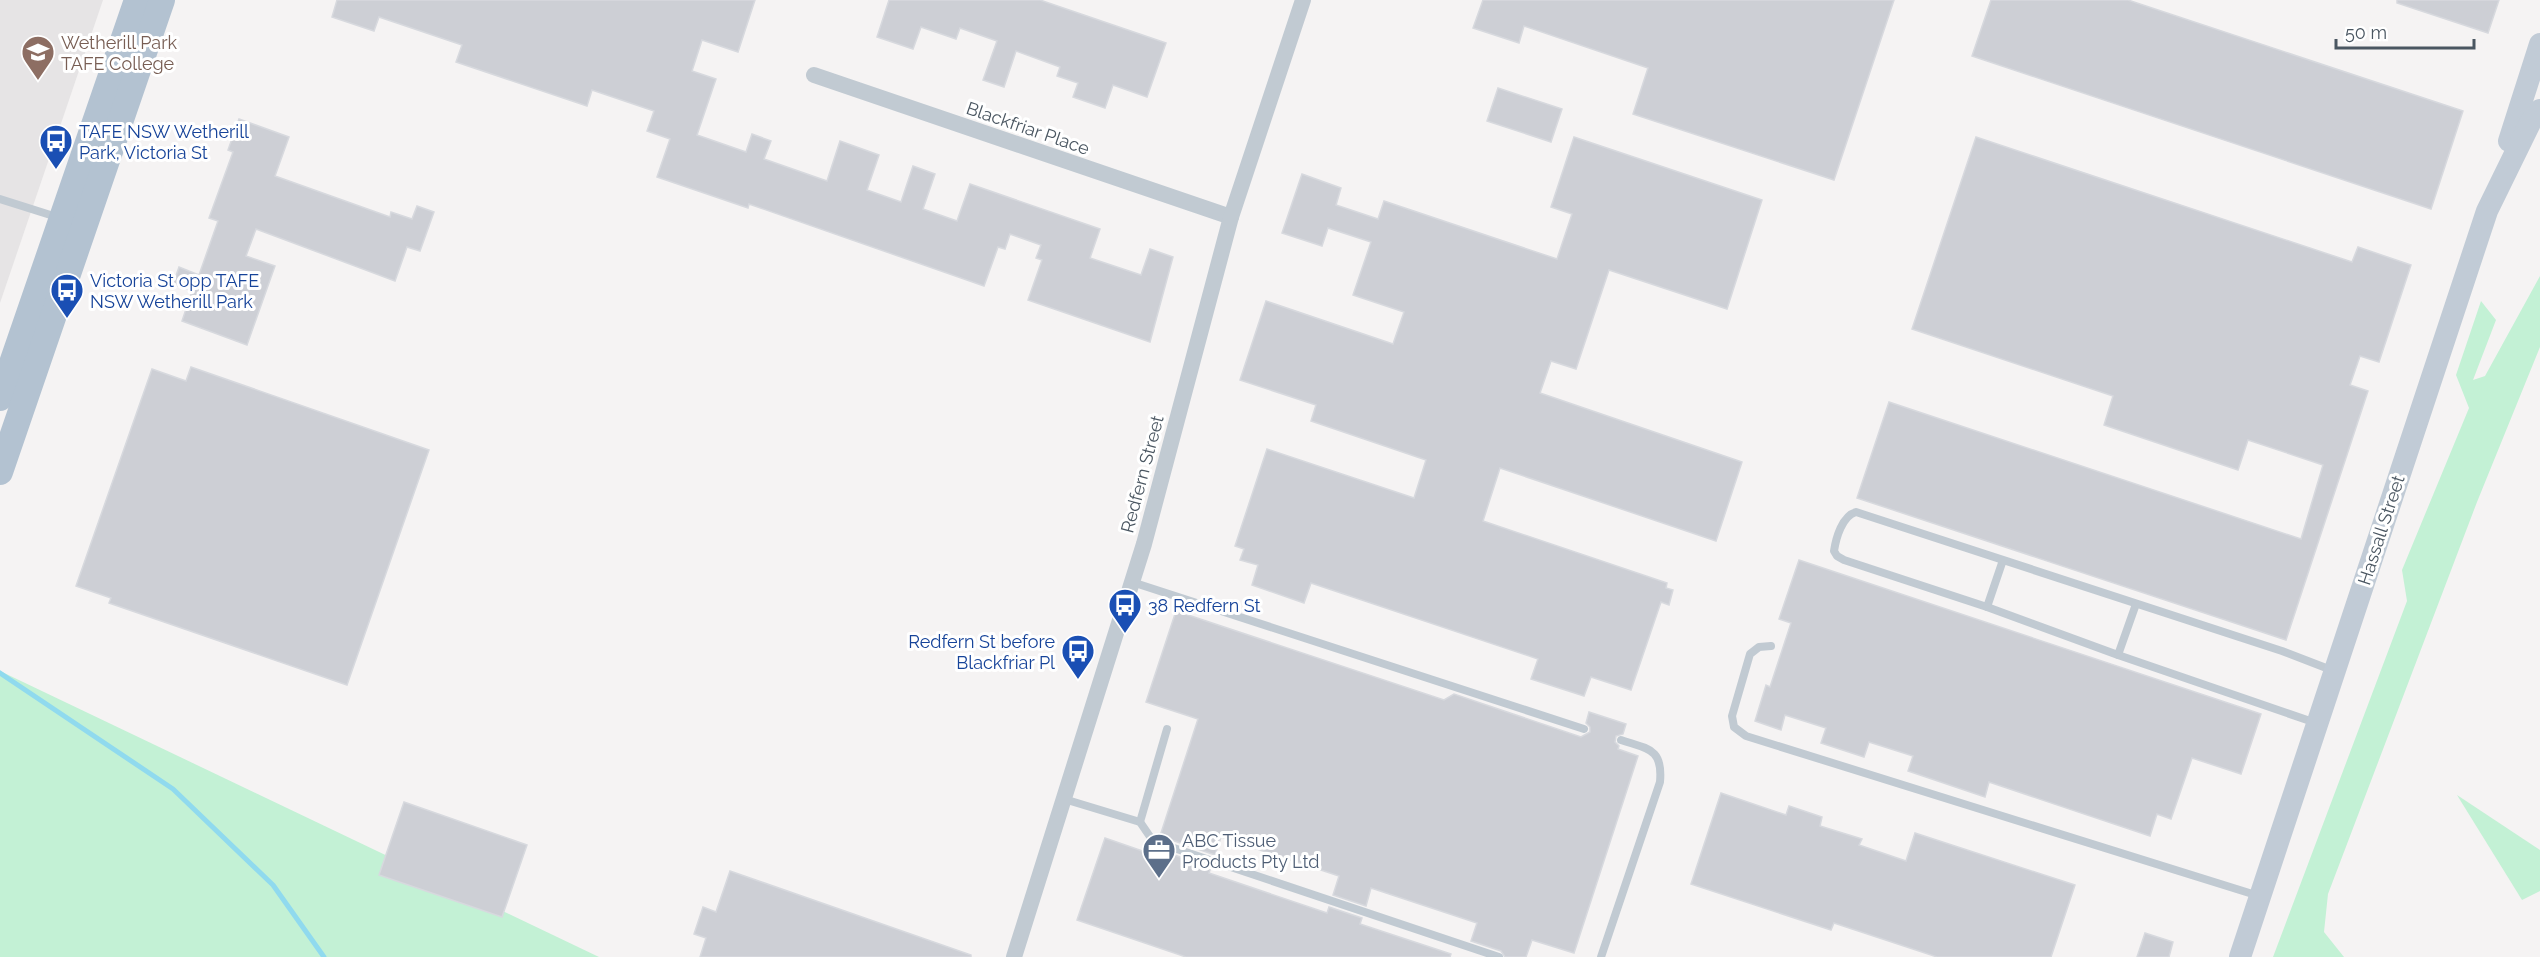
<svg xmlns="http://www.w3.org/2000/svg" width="2540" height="957" font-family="Raleway,sans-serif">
<rect width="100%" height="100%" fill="#f5f3f3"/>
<path fill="#e6e4e5" d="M0,0H103L0,303Z"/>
<g fill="#c3f1d5">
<path d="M2540,276V347L2477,502L2328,894L2324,932L2344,957H2273L2407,601L2402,570L2469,408L2456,375L2481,301L2496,320L2473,380L2485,376Z"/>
<path d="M0,671L599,957H0Z"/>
<path d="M2457,795L2540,850V891L2522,900Z"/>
</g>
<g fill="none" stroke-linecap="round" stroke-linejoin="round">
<path stroke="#90daee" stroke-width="5" d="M0,673L173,789L273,885L324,957"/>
</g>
<g fill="#cdcfd5" stroke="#d7d9de" stroke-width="1.5">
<path d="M337,0H755L738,52L702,40L692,71L716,79L697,135L746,152L752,134L771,141L764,159L827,181L840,141L879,155L867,190L901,202L913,166L935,174L923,209L957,221L970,184L1100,229L1090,258L1141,275L1150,249L1173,257L1150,342L1028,300L1042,260L1036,258L1041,245L1010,234L1005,249L998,247L984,286L749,204L748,208L657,177L670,139L647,131L654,111L592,90L587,106L456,62L462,45L379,17L374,31L332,17Z"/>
<path d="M889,0H1040L1166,43L1147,97L1113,85L1105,108L1073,97L1078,83L1057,76L1060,67L1016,51L1004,87L983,80L997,41L960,28L956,39L921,27L913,49L877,37Z"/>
<path d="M1483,0H1894L1834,180L1633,114L1648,68L1524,26L1519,43L1473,28Z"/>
<path d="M1991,0H2128L2463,111L2431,209L1972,56Z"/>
<path d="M2397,0H2499L2488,33L2397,3Z"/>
<path d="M1498,88L1562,109L1551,142L1487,121Z"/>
<path d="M239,119L289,137L275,176L390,217L391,212L412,219L417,206L434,212L420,251L407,247L395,281L256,229L246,256L275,266L247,345L182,321L192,291L173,284L179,267L199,275L218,221L209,218L233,152L228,150Z"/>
<path d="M1574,137L1762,200L1727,309L1609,270L1576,369L1551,361L1540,393L1742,462L1716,541L1500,468L1483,521L1667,583L1666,588L1673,590L1669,605L1661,602L1631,690L1591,677L1584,696L1531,679L1538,659L1311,583L1304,603L1252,585L1258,565L1240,560L1244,549L1235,546L1267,449L1414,498L1426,460L1311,421L1316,405L1240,380L1266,301L1393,344L1404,312L1353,295L1371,242L1328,228L1322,246L1282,233L1302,174L1341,188L1336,205L1378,219L1384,201L1557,259L1572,214L1551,207Z"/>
<path d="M1976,137L2352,262L2358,247L2411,265L2379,362L2360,356L2350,385L2368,391L2286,640L1857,498L1889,402L2301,539L2323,465L2248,440L2238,470L2104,425L2113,396L1912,329Z"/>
<path d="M191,367L429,450L347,685L109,603L111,598L76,586L152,369L186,381Z"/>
<path d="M1799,560L2261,714L2241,774L2192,758L2171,819L2157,814L2150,836L1989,782L1985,797L1908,771L1913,756L1869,742L1864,757L1821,743L1826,728L1785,715L1781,730L1755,721L1766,685L1770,687L1791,623L1779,619Z"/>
<path d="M1176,611L1444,700L1454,694L1581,737L1590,732V727L1586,723L1589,712L1626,724L1623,734L1616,736L1615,742L1619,746L1618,749L1638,756L1574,953L1532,940L1526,957H1505L1501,951L1471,941L1477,923L1371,888L1366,906L1333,895L1339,876L1221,837L1215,855L1160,836L1198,719L1146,702Z"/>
<path d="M1721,793L1786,815L1789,806L1822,817L1820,826L1862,839L1859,845L1906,861L1915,833L2075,885L2051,957H1937L1834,923L1831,930L1691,884Z"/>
<path d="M404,802L527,845L502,917L379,875Z"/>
<path d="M1105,838L1154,855L1156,849L1211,867L1209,873L1327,913L1329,907L1362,918L1360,924L1451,954L1450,957H1186L1077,920Z"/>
<path d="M730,871L971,955V957H700L706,938L694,934L703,907L716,912Z"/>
<path d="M2145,933L2173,942L2169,957H2137Z"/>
</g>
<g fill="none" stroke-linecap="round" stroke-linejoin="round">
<g stroke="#c1cad2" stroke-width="8">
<path d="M0,199L60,218"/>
<path d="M2003,560L1987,607L1844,560L1837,556L1834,551C1836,538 1842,516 1856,512L2282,651L2334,671"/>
<path d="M1132,582L1584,729"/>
<path d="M1987,607L2118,655L2136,604"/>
<path d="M1771,646L1759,647L1750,654L1732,716L1734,727L1746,736L2259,896"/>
<path d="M2118,655L2316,723"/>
<path d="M1064,799L1140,822L1153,841L1499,957"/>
<path d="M1140,822L1167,729"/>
<path d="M1601,957L1660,782C1663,748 1648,749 1621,740"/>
</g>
<g stroke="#c1cad2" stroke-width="16">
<path d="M814,75L1231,217"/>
<path d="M1014,957L1144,544L1231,217L1303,0"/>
</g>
<g stroke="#c1cbd6" stroke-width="22">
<path d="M2509,141L2540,44"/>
<path d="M2240,957L2487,211L2531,121L2540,110"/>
</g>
<g stroke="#b3c2d1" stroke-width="26">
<path d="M0,398L137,0"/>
<path d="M0,472L162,0"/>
</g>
</g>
<defs>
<symbol id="university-pin" viewBox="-11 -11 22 30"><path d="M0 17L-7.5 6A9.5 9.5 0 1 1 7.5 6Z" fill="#8d6e63" stroke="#fff"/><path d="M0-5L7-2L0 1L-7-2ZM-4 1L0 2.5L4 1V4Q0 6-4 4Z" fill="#fff"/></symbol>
<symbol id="bus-pin" viewBox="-11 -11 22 30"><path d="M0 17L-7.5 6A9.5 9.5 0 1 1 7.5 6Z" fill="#1a4fb4" stroke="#fff"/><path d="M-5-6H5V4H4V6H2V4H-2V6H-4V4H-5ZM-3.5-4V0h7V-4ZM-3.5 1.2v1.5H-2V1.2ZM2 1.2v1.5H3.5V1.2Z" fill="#fff"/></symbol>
<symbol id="office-pin" viewBox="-11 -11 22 30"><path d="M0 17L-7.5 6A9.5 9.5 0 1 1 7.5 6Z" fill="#5c6f8a" stroke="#fff"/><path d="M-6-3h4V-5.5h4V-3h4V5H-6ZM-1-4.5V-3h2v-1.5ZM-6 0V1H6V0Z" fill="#fff"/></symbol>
</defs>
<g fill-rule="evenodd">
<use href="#university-pin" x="19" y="33" width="38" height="52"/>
<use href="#bus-pin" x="37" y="122" width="38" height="52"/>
<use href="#bus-pin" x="48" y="271" width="38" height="52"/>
<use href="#bus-pin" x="1106" y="586" width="38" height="52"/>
<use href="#bus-pin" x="1059" y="632" width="38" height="52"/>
<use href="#office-pin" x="1140" y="831" width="38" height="52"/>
</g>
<g text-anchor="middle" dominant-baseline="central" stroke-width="6" stroke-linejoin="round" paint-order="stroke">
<g font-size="18" fill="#785e54" stroke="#fff" text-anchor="start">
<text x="61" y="42">Wetherill Park<tspan x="61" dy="21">TAFE College</tspan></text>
</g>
<g font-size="18" fill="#4a5661" stroke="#fff">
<text transform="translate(1028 128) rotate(19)">Blackfriar Place</text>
<text transform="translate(1142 474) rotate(-75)">Redfern Street</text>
<text transform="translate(2381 530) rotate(-72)">Hassall Street</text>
</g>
<g font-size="18" fill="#164399" stroke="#fff" text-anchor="start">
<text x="79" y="131">TAFE NSW Wetherill<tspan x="79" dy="21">Park, Victoria St</tspan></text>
<text x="90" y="280">Victoria St opp TAFE<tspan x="90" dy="21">NSW Wetherill Park</tspan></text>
<text x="1148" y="605">38 Redfern St</text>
<text x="1055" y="641" text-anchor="end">Redfern St before<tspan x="1055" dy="21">Blackfriar Pl</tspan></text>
</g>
<g font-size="18" fill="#4e5e75" stroke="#fff" text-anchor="start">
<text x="1182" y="840">ABC Tissue<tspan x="1182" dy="21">Products Pty Ltd</tspan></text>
</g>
</g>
<path d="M2336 39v9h138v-9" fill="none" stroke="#4a5661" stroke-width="3"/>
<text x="2345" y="39" font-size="18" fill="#4a5661" stroke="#ffffff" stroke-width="4.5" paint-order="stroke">50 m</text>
</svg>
